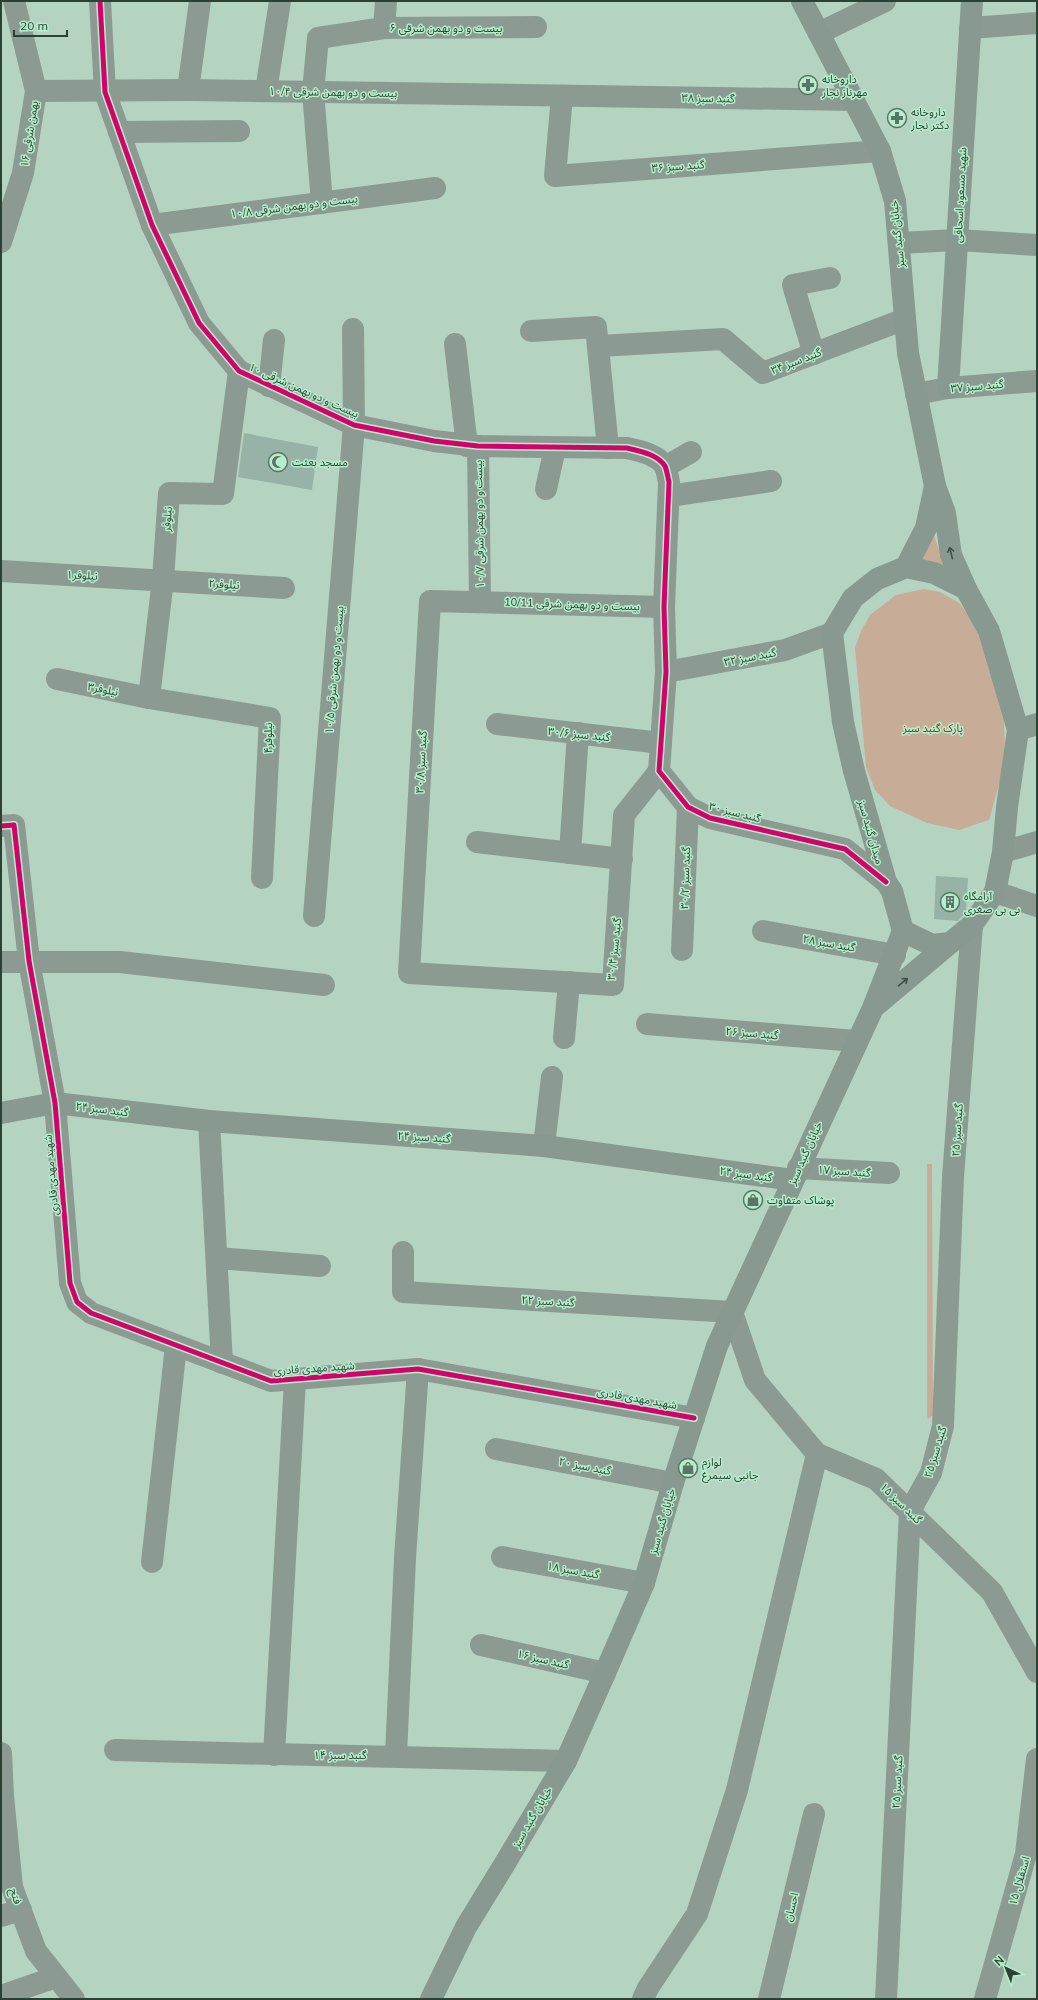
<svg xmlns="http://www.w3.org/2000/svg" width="1038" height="2000" font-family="Mulish,'Noto Sans Arabic',sans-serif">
<rect width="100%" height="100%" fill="#b5d3c1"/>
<g fill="#c7ac98">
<path d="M934,535L938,547L947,567L938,564L914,566L924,554Z"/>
<path d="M924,589L940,592L959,603L978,627L1004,722L1005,752L1001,777L989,820L959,830L927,823L890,806L875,790L866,767L855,648L861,631L870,615L896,595Z"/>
<path d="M927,1164H932L933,1415L928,1419L927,1415Z"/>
</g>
<g fill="#97b3a7">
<path d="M244,433L318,447L312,490L238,477Z"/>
<path d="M936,876L968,878L966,912L958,921L934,919Z"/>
</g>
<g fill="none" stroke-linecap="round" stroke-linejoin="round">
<g stroke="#8c9b92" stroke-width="22">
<path d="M100,1L105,92L152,225L199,323L239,371L354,425L434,441L478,446L627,448C639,451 657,454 665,466C667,471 668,478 669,482L664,607L666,672L659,771L688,807L710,818L845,849L886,882"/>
<path d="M386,1L384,28L536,27"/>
<path d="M970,28L1037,23"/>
<path d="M819,33L885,1"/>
<path d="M188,90L200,1"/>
<path d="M36,91L188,90L854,100"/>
<path d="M266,91L280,1"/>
<path d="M562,96L555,176L880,151"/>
<path d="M119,132L239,131"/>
<path d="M322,203L313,92L318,38L384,28"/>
<path d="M152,225L435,188"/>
<path d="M1,242L23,173L36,91L14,1"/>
<path d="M899,243L957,240L1037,245"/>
<path d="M531,331L596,327L608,448"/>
<path d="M455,344L467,446"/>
<path d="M599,346L723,339L763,373L905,319"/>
<path d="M814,354L793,285L830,278"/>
<path d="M269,386L274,340"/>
<path d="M916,394L948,388L1037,381"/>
<path d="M478,446L480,602"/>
<path d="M665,467L691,452"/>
<path d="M546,489L555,448"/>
<path d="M669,496L771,481"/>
<path d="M1,571L284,588"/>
<path d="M666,672L785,650L832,633"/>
<path d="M57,679L149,698L270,718L262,878"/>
<path d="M149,698L163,579L169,493L223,494L239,371"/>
<path d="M497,724L661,743"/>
<path d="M659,771L624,815L613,985L409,973L430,601L664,607"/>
<path d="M1,826L14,825L29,961L55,1103L70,1283L77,1302L91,1313L271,1381L418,1369L694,1418"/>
<path d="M477,842L622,859"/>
<path d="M1003,852L1037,842"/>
<path d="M570,853L578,733"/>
<path d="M995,892L1037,906"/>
<path d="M314,916L354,425L353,329"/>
<path d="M763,931L895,955"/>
<path d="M682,950L688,807"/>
<path d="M1,962H120L324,985"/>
<path d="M647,1024L856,1041"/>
<path d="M564,1038L569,982"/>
<path d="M209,1121L222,1363"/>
<path d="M544,1146L552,1077"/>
<path d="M798,1168L889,1173"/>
<path d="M403,1252V1292L732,1312L755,1380L817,1454L876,1479L992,1592L1037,1672"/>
<path d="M217,1258L320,1266"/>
<path d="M496,1449L673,1483"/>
<path d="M502,1557L644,1583"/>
<path d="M152,1562L176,1346"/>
<path d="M481,1645L605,1673"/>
<path d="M115,1750C265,1755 415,1756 566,1761"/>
<path d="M1,1753L3,1796L12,1887L36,1951L74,1999"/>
<path d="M274,1755L295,1380"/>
<path d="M396,1755L405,1558L418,1369"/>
<path d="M1,1916L21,1910"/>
<path d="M1,1996L56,1977"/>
<path d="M643,1999L648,1988L697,1914L737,1790L817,1454"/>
<path d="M769,1999L814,1814"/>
<path d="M886,1999L910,1511L931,1473L943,1426L953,1177L972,925"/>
<path d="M985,1999L1026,1854L1037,1759"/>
</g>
<g stroke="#88998f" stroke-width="22">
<path d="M802,1L880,151L895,201L908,353L935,486"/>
<path d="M948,388L972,1"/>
<path d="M906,567L934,573L966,589L989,631L1018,730L1007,807L1003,852L995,892L972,925L950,943L932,945L903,931L892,891L886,882L854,771L843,722L832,633L853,598L877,579Z"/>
<path d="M906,567L926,528L935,486L945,513L951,555L966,589"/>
<path d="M1018,730L1037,724"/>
<path d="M875,1006L950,943"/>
<path d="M1,1113L55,1103L209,1121L544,1146L793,1180"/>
<path d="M431,1999L466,1927L507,1860L566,1761L605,1673L644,1583L673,1483L717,1346L873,1008L903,931"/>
</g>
<defs>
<g id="cycleway">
<path d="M100,1L105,92L152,225L199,323L239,371L354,425L434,441L478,446L627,448C639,451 657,454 665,466C667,471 668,478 669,482L664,607L666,672L659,771L688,807L710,818L845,849L886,882"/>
<path d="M1,826L14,825L29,961L55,1103L70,1283L77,1302L91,1313L271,1381L418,1369L694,1418"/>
</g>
</defs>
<use href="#cycleway" stroke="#b5eecc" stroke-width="8"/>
<use href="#cycleway" stroke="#d6006c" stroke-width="5"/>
</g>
<defs><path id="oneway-shaft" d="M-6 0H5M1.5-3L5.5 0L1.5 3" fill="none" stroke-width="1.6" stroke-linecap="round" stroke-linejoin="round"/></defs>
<g stroke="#3d5346">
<use href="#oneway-shaft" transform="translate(951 553) rotate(-104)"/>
<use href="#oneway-shaft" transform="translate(903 982) rotate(-40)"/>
</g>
<defs>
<symbol id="pharmacy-ring" viewBox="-11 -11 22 22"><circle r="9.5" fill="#b5eecc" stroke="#5b7465" stroke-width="1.5"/><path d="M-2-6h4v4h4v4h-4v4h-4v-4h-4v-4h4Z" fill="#5b7465"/></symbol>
<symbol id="mosque-ring" viewBox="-11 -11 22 22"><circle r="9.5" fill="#b5eecc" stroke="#5b7465" stroke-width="1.5"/><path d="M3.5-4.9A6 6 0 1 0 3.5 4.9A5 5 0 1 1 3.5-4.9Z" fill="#5b7465"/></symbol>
<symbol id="building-ring" viewBox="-11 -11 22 22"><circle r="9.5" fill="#b5eecc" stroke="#5b7465" stroke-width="1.5"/><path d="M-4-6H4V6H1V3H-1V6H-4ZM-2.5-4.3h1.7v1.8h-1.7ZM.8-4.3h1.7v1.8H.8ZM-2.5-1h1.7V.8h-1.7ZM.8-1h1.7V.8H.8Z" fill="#5b7465"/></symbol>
<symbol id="shop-ring" viewBox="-11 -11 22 22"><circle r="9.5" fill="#b5eecc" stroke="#5b7465" stroke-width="1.5"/><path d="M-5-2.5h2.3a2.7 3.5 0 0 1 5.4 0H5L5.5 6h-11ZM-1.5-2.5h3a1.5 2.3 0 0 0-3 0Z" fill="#5b7465"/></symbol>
</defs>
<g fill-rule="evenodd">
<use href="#pharmacy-ring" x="797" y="74" width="22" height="22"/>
<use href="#pharmacy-ring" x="886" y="107" width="22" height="22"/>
<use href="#mosque-ring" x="267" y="451" width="22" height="22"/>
<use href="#building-ring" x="939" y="891" width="22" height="22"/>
<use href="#shop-ring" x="742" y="1189" width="22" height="22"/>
<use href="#shop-ring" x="677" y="1457" width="22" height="22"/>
</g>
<g text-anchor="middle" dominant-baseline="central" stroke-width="3" stroke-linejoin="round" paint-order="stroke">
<g font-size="11" fill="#2a4134" stroke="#b5eecc">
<text x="446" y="28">بیست و دو بهمن شرقی ۶</text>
<text transform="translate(333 92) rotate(1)">بیست و دو بهمن شرقی ۱۰/۴</text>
<text transform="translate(708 98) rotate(1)">گنبد سبز ۳۸</text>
<text transform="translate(29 134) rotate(-81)">بهمن شرقی ۱۶</text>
<text transform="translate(678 166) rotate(-4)">گنبد سبز ۳۶</text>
<text transform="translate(960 195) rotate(-87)">شهید مسعود اسحاقی</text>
<text transform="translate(294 206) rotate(-7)">بیست و دو بهمن شرقی ۱۰/۸</text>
<text transform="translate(897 234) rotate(-96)">خیابان گنبد سبز</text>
<text transform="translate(796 361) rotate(-21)">گنبد سبز ۳۴</text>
<text transform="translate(977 386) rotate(-5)">گنبد سبز ۳۷</text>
<text transform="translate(304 390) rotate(24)">بیست و دو بهمن شرقی ۱۰</text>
<text transform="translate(167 519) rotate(-86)">نیلوفر</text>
<text transform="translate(479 524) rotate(-91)">بیست و دو بهمن شرقی ۱۰/۷</text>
<text transform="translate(82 575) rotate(3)">نیلوفر۱</text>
<text transform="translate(224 584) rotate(4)">نیلوفر۲</text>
<text transform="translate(572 604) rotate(2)">بیست و دو بهمن شرقی 10/11</text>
<text transform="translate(750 657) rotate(-11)">گنبد سبز ۳۲</text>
<text transform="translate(334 670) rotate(-85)">بیست و دو بهمن شرقی ۱۰/۵</text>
<text transform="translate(103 689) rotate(11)">نیلوفر۳</text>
<text transform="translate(579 734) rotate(6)">گنبد سبز ۳۰/۶</text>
<text transform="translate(268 738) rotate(-90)">نیلوفر۴</text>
<text transform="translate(421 762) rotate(-87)">گنبد سبز ۳۰/۸</text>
<text transform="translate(735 812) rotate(14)">گنبد سبز ۳۰</text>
<text transform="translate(871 832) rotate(74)">میدان گنبد سبز</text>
<text transform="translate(685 878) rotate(-88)">گنبد سبز ۳۰/۲</text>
<text transform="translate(829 943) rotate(10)">گنبد سبز ۲۸</text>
<text transform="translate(614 949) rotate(-84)">گنبد سبز ۳۰/۴</text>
<text transform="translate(752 1033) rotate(5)">گنبد سبز ۲۶</text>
<text transform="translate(102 1109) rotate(7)">گنبد سبز ۲۴</text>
<text transform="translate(957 1130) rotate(-86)">گنبد سبز ۲۵</text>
<text transform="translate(424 1137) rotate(4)">گنبد سبز ۲۴</text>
<text transform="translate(805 1153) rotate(-66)">خیابان گنبد سبز</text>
<text transform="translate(844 1171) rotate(4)">گنبد سبز ۱۷</text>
<text transform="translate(746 1174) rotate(8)">گنبد سبز ۲۴</text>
<text transform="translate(51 1175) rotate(-95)">شهید مهدی قادری</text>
<text transform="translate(548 1301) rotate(3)">گنبد سبز ۲۲</text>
<text transform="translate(314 1368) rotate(-4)">شهید مهدی قادری</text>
<text transform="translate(637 1398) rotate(10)">شهید مهدی قادری</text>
<text transform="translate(935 1452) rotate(-73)">گنبد سبز ۲۵</text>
<text transform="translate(585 1466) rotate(11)">گنبد سبز ۲۰</text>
<text transform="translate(901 1503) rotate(44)">گنبد سبز ۱۵</text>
<text transform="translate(662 1521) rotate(-74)">خیابان گنبد سبز</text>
<text transform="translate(573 1570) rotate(10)">گنبد سبز ۱۸</text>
<text transform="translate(543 1659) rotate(13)">گنبد سبز ۱۶</text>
<text x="340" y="1755">گنبد سبز ۱۴</text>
<text transform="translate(897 1782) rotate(-87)">گنبد سبز ۲۵</text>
<text transform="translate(532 1817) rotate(-60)">خیابان گنبد سبز</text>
<text transform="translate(1019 1881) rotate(-74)">استقلال ۱۵</text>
<text transform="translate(16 1896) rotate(72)">فتح</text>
<text transform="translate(791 1907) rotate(-76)">احسان</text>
</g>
<g font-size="11" fill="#2a4134" stroke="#b5eecc" text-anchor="start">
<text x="822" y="79">داروخانه<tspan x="822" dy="13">مهرناز نجار</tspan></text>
<text x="911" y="112">داروخانه<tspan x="911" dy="13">دکتر نجار</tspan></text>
<text x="292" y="462">مسجد بعثت</text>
<text x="964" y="896">آرامگاه<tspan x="964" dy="13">بی بی صغری</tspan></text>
<text x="767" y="1200">پوشاک متفاوت</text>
<text x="702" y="1462">لوازم<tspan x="702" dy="13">جانبی سیمرغ</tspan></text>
</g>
<g font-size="11" fill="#8c2d06" stroke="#b5eecc">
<text x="933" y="728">پارک گنبد سبز</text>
</g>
</g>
<rect width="1038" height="2000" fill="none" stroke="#2a4134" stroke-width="4"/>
<g transform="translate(1006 1968) rotate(317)" stroke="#b5eecc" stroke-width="3" paint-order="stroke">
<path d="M0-3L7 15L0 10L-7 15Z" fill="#2a4134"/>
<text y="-6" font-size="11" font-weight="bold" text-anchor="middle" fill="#2a4134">N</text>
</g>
<path d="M14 30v6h53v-6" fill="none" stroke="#2a4134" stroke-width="2"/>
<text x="20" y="30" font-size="12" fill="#2a4134" stroke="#b5eecc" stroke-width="3" paint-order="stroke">20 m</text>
</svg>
